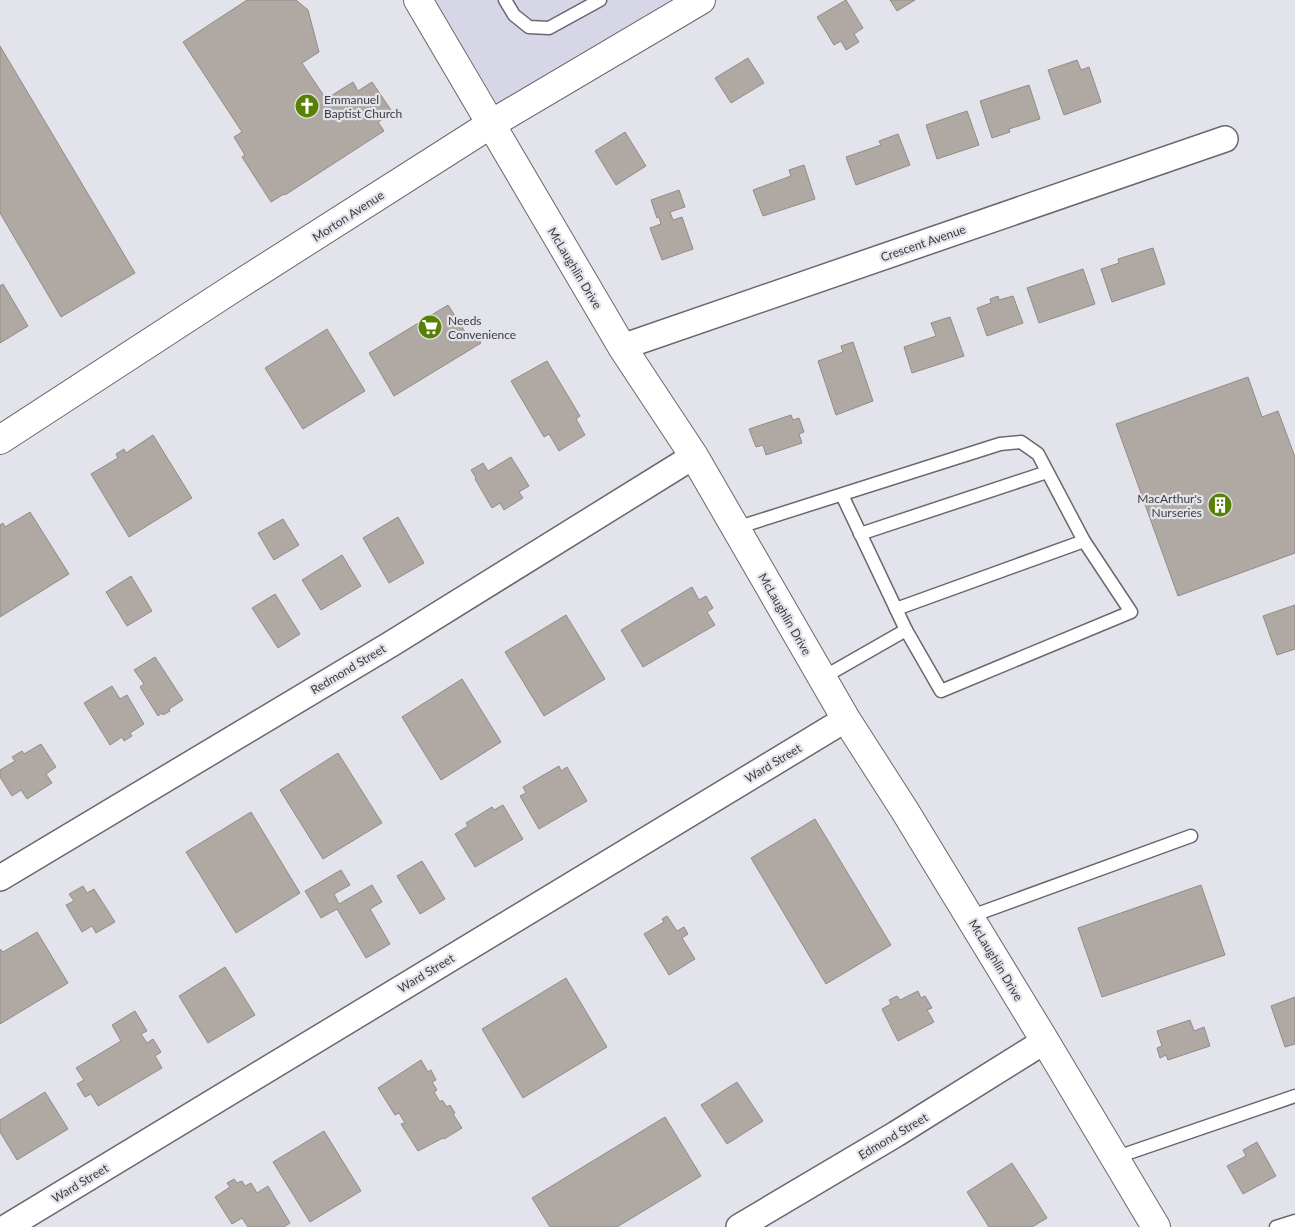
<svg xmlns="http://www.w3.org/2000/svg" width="1295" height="1227" font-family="Lato,sans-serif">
<rect width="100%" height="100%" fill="#e3e3ec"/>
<path fill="#d7d6e6" d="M418,0H701L491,124Z"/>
<g fill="#b0a8a3" stroke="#938b86">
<path d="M247,0H296L308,10L319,52L302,63L326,99L353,82L358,91L372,82L393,113L378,122L384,131L285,195L284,194L271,202L242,157L245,155L234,137L242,132L183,42Z"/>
<path d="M846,0L863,28L854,34L859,42L846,50L841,41L834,45L817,17Z"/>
<path d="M890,0H915L897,11Z"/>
<path d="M0,46L135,273L61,317L0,213Z"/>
<path d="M748,58L764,83L731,103L715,78Z"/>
<path d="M1077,60L1081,70L1089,67L1101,102L1064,115L1048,70Z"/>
<path d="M1029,85L1040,119L1009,129L1010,132L992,138L980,101Z"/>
<path d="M967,111L979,145L937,159L926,125Z"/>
<path d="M625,132L646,166L616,185L595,151Z"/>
<path d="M898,134L910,165L856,185L846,157L881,145L879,141Z"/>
<path d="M804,165L815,199L763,216L753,190L791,176L789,170Z"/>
<path d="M679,190L685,207L670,212L673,220L682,217L693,249L662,260L650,228L661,224L659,217L657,218L651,200Z"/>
<path d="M1153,248L1165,284L1112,302L1101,269L1119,263L1118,259Z"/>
<path d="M1083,269L1095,304L1039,323L1027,288Z"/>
<path d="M3,284L28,326L0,343V286Z"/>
<path d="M998,296L999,300L1013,296L1023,323L987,336L977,308L991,303L990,299Z"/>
<path d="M448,305L469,338L475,334L481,343L394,396L369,353Z"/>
<path d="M950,317L964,356L912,373L904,347L936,336L931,323Z"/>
<path d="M327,329L365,391L303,429L265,368Z"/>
<path d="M853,342L873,401L836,415L818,361L843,352L841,346Z"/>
<path d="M547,361L580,416L576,419L585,435L559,451L549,434L544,437L511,381Z"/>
<path d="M1248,377L1262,417L1278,411L1295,457V553L1178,596L1116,424Z"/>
<path d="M791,415L793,420L799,418L804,432L799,434L802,443L766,455L763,445L756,447L749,429Z"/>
<path d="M153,435L192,498L129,537L91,474L118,458L116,454L124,449L126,453Z"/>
<path d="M511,457L529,486L519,492L523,498L504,510L500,503L492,508L475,479L476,478L471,470L483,463L488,471Z"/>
<path d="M30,512L69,574L0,617V525L3,523L5,527Z"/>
<path d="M398,517L424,563L389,583L363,538Z"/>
<path d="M283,519L299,545L274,560L258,533Z"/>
<path d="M342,555L361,586L321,610L302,580Z"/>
<path d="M131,576L152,611L127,626L106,592Z"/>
<path d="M692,587L699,600L706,596L713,608L707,612L715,625L643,667L621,630Z"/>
<path d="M275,594L300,634L278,648L252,608Z"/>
<path d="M1295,605V649L1277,655L1263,616Z"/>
<path d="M566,615L605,679L544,716L505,652Z"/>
<path d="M155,657L183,700L169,709L170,711L163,715L162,713L158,716L140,687L144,684L134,670Z"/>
<path d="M462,679L501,742L441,780L402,717Z"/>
<path d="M112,686L120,699L127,695L144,724L130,733L132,736L124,741L122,737L110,745L84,703Z"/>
<path d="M41,744L56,767L46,774L52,783L27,799L21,790L12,796L0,777V770L15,761L12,757L22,751L24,754Z"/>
<path d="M338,753L382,823L323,859L280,790Z"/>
<path d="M559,766L561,771L567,767L587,801L539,829L520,796L526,793L523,787Z"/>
<path d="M503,805L523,839L475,867L455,834L468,826L466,823L492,807L494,810Z"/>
<path d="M251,812L300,893L236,933L186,852Z"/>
<path d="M815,819L891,945L826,984L751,858Z"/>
<path d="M422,861L445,899L420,914L397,876Z"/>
<path d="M341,870L350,885L334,894L339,904L372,885L382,902L370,909L390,944L366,958L337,909L321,918L305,891Z"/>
<path d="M1201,885L1225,955L1102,997L1078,928Z"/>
<path d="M83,886L87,893L94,889L115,922L96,933L92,926L82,932L66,905L74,901L69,894Z"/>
<path d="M667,916L677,931L684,927L688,934L682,938L695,959L669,975L644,934L664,922L662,919Z"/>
<path d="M37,932L68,983L0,1024V949L3,952Z"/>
<path d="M225,967L255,1015L208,1043L179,996Z"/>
<path d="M566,978L607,1047L523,1098L482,1029Z"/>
<path d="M918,991L921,998L925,996L932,1008L927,1010L934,1022L898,1041L882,1009L891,1004L889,1000L897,996L900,1000Z"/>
<path d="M1295,997V1044L1285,1047L1271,1006Z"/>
<path d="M135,1011L147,1031L141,1034L147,1043L153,1039L161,1052L155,1056L162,1068L98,1106L91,1094L85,1097L77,1084L84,1080L76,1068L121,1041L112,1025Z"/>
<path d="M1190,1020L1194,1031L1204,1027L1210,1046L1168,1060L1166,1055L1160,1058L1157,1048L1162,1046L1157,1031Z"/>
<path d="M421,1060L428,1072L431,1070L436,1080L432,1082L437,1090L434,1092L440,1102L442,1100L447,1107L450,1105L455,1113L453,1114L462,1128L444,1139L443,1138L418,1151L401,1124L405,1123L399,1113L395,1115L378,1088Z"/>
<path d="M737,1082L763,1121L727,1144L701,1105Z"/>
<path d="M45,1092L68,1129L17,1160L0,1132V1120Z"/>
<path d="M665,1117L701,1176L617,1227H550L532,1198Z"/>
<path d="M324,1131L361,1191L310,1222L273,1162Z"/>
<path d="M1257,1142L1276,1176L1243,1194L1227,1166L1246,1156L1243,1150Z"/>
<path d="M1012,1163L1047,1218L1032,1227H989L967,1192Z"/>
<path d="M234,1179L237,1183L242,1181L245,1186L251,1183L257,1193L268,1186L290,1223L284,1227H248L242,1218L232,1224L215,1197L230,1187L227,1183Z"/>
</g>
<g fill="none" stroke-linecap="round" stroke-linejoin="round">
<defs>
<g id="service">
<path d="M505,0L514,15L529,27L549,28L600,0"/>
<path d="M736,528L1000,444L1021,442L1038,454L1084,541L1131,612L941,691L906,630L842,495"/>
<path d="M860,534L1047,472"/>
<path d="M896,609L1084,541"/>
<path d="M822,678L906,630"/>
<path d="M969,917L1191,836"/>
<path d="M1114,1158L1295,1096"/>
<path d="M1276,1227L1295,1221"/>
</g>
<g id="minor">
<path d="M622,347L1225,139"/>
<path d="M0,878L391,644L694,456"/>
<path d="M7,1227L846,719"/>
<path d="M739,1227L896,1134L1045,1041"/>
</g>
<path id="tertiary" d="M0,440L235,287L491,124L701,0"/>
<path id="secondary" d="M418,0L622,347L694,456L846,719L905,811L1045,1041L1156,1227"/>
</defs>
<use href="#service" stroke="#686870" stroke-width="15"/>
<use href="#minor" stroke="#686870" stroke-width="28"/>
<use href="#tertiary" stroke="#686870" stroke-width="30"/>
<use href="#secondary" stroke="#686870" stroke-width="30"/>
<use href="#service" stroke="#fff" stroke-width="12"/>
<use href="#minor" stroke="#fff" stroke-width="25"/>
<use href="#tertiary" stroke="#fff" stroke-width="28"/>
<use href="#secondary" stroke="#fff" stroke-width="28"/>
</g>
<defs>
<symbol id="church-disc" viewBox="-11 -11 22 22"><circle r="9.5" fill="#588104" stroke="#e3e3ec"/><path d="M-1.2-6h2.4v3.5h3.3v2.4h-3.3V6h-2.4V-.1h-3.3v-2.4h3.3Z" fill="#fff"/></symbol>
<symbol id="supermarket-disc" viewBox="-11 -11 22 22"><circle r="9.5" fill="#588104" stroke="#e3e3ec"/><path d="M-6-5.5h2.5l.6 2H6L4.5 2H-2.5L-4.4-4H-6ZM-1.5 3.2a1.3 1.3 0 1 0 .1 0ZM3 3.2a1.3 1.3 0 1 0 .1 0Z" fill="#fff"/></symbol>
<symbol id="building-disc" viewBox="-11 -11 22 22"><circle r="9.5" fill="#588104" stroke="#e3e3ec"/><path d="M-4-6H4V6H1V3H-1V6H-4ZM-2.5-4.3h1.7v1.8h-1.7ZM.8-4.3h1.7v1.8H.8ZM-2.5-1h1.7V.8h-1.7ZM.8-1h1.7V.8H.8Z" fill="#fff"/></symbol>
</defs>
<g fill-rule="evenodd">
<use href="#church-disc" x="293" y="92" width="28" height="28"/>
<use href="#supermarket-disc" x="416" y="313" width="28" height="28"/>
<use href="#building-disc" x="1206" y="491" width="28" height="28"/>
</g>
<g text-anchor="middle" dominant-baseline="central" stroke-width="4.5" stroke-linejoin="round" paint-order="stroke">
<g font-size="12" fill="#3c3c3f" stroke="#e3e3ec" text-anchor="start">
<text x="324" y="99">Emmanuel<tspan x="324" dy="14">Baptist Church</tspan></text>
<text x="448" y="320">Needs<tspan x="448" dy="14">Convenience</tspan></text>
<text x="1202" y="498" text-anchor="end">MacArthur's<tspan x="1202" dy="14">Nurseries</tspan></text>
</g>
<g font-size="12" fill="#3c3c3f" stroke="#e3e3ec">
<text transform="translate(348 216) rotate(-33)">Morton Avenue</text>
<text transform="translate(923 243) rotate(-19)">Crescent Avenue</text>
<text transform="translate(575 268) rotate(59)">McLaughlin Drive</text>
<text transform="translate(785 614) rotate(60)">McLaughlin Drive</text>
<text transform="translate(348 669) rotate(-31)">Redmond Street</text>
<text transform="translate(773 763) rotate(-31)">Ward Street</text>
<text transform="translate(996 960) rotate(59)">McLaughlin Drive</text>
<text transform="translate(426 973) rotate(-31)">Ward Street</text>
<text transform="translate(893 1136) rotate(-31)">Edmond Street</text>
<text transform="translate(80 1183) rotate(-31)">Ward Street</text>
</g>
</g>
</svg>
